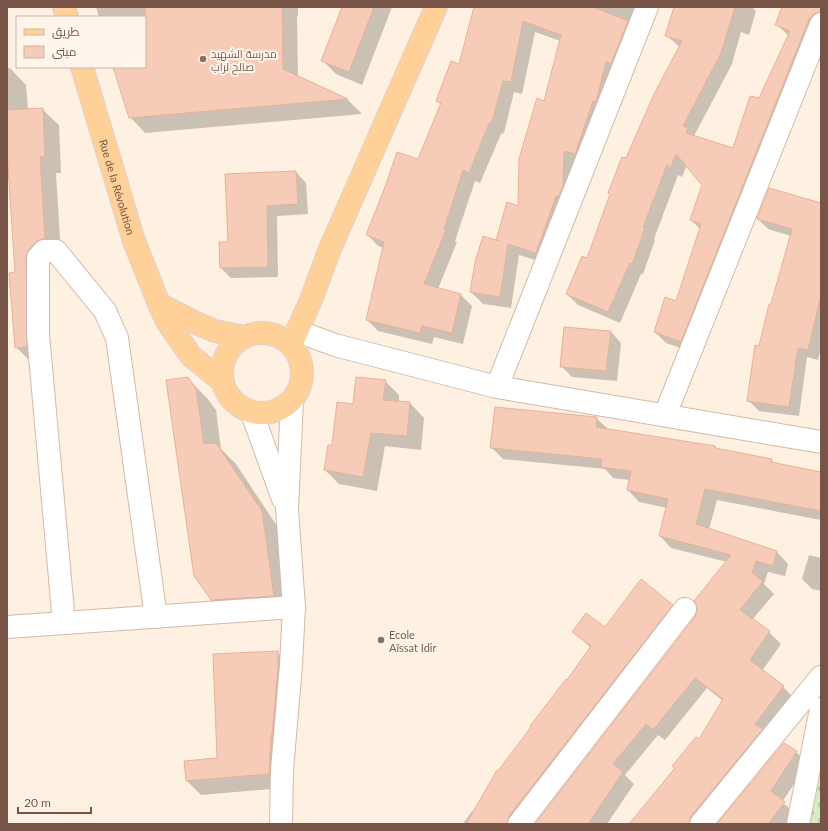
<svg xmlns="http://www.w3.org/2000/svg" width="828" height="831" font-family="Lato,Cairo,sans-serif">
<defs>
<pattern id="cemetery-stones" width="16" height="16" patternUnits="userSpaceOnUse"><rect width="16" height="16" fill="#d5edc0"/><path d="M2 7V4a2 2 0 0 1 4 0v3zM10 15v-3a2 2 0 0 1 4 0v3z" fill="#bacda6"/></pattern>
</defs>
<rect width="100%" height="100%" fill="#fef1e2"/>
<path fill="url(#cemetery-stones)" d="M821,760V824H808Z"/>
<g fill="#0003">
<path d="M96,7H298V16H297L298,77L348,100L362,114L145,133L130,117L114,67H145V17H99Z"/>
<path d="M343,7H392L362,85L336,74L322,60Z"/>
<path d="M481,7H590L597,10L598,7H648L548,264L519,255L511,308L483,304L471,292L500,242L497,239L519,208L560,41L535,32L522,94L514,92L504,133L501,134L480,183L475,181L455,241L457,242L438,289L461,295L472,306L463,344L434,337L432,344L378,331L367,320L384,248L378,246L367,234L418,160L442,105L437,101L460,65Z"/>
<path d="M675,7H752L756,11L749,35L741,32L732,64L694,136L734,149L760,100L789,36L777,25L783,7H821V29L692,352L666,343L655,332L677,302L700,229L691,220L703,185L687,165L682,177L678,175L654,239L655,240L643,274H641L620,323L578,305L567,294L588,259L626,160L680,47L667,36Z"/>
<path d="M7,68H10L26,85L28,109H42L59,125L61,173H56L61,255L51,259L45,267L33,364L16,347V273L9,168L7,166Z"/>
<path d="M296,172L306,183L308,214L277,216L278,277L231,278L221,268L229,243Z"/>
<path d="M821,203V348L818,360L807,357L799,416L759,411L748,400L760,347L791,236L768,229L758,219Z"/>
<path d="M565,328L611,332L621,343L617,381L572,377L561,366Z"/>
<path d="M187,378L207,398L216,410L221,449L236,464L281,532L293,616L232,620L211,600Z"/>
<path d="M385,381L399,395V402L410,403L424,418L421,450L385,446L377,491L339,484L325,470L332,447L354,405Z"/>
<path d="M596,418L608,429L715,447L717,450L771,460L775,464L821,473V520L717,500L709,529L777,552L788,564L785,576L768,572L764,584L774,594L752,620L769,632L781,644L762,671L783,687L794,698L706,824H630L699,741L723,701L707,688L665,740L658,735L625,775L634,784L607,824H536L696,617L698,610V604L727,562L671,548L660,536L667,508L639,502L628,490L630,480L613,478L605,469L503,459L491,447Z"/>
<path d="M809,555L821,558V591L812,589L802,579Z"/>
<path d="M672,605L683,617L523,824H463L472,811L474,812L499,773L591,648L574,632L606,628Z"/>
<path d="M277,652L291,667L283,788L201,795L187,781L185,761L218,759Z"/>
<path d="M796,752L808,763L782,802L796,814L788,824H718Z"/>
</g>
<g fill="#f6ccb8" stroke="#eab097">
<path d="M145,7H282L283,69L348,99L129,118L113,67H145Z"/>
<path d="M342,7H374L349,72L321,61Z"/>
<path d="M474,7H593L628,21L611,64L606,62L596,102L593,101L575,154L564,151L563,186L559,196H556L536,253L508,244L500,297L470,292L475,262L483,236L499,241L496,240L507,202L518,206L519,159L537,98L544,101L561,35L523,21L511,82L503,81L492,122L489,123L469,173L463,170L444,229L446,230L424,284L461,294L452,333L422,326L420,333L366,320L384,242L366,235L385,187L397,152L418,159L441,103L436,101L451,61L459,64Z"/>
<path d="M674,7H735L721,53L683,126L688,128L686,133L733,148L750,96L759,98L790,31L775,25L782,7H821V12L814,14L809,19L681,342L654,332L665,297L676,301L701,224L690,220L702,185L676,154L671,167L667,165L643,227L645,228L632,264L630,263L608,312L566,294L582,256L587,258L610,194L608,193L622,157L626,158L654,94L682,41L665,36Z"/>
<path d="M43,108L45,157H40L45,238L39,240L35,243L29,250L26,257L27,347L15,348L9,273L15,272L7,153V110Z"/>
<path d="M296,171L298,204L267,206L268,267L220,268L219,242H228L225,174Z"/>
<path d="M769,188L821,203V295L808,350L798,348L789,407L747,401L755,345L759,346L769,304H771L792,229L757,219Z"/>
<path d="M564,327L611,331L606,371L560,367Z"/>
<path d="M188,377L196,389L204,444L216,443L262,511L274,596L211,600L194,576L166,380Z"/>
<path d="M356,377L386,380L383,400L410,402L407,436L371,433L363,477L324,470L328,445H332L337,402L353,404Z"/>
<path d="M495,407L597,417L596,427L715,446V448L772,459L771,462L821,472V511L705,489L696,524L777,551L773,566L756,561L752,573L763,581L740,610L770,631L750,660L784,686L755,724L763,729L691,816L689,824H629L675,768L672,766L696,737L699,739L723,699L695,678L653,730L646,724L613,764L623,772L588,824H535L695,617L697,610V605L694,601L731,555L659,536L668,499L627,490L631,471L601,467L602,459L490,448Z"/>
<path d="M641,579L673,605L509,816L507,824H466L497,770L498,771L531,727L530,726L566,679L567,680L591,646L572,632L586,613L605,627Z"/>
<path d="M278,651V668L272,735H271L269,774L186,781L184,761L217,758L213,654Z"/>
<path d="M784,743L797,751L771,791L785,802L768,824H717Z"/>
</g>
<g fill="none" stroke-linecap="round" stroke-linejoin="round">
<defs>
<g id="minor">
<path d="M297,331L335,345L497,387L821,442"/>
<path d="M497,387L647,7"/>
<path d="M252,413L283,499"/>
<path d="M665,415L821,24"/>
<path d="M64,623L38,334V258L44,251H56L105,311L117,338L156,617"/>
<path d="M7,627L294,607"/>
<path d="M281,824L282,770L291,665L294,607L287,509L292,400"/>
<path d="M519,824L685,609"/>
<path d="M701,824L821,677"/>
<path d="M798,824L821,709"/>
</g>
<g id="major">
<path d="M64,7L67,17"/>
<path id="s1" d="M82,67L134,241L159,304L168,323L191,356L222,381"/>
<path d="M159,304L194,322L215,331L244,337"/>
<circle cx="262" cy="373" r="40"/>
<path d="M291,345L311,300L329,251L436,7"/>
</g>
</defs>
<use href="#minor" stroke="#d2b9aa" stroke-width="24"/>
<use href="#major" stroke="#dcd3cf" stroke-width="24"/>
<use href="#minor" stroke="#fff" stroke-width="22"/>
<use href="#major" stroke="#ffd198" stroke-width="22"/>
</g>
<g fill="#8d6e63" stroke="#fff5ea" stroke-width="1.5">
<circle cx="203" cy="59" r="4"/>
<circle cx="381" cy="640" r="4"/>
</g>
<g text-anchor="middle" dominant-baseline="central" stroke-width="4" stroke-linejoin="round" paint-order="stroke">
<g font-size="11" fill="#785e54" stroke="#fff5ea" text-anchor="start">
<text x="211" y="53">مدرسة الشهيد<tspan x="211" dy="13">صالح لراب</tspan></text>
<text x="389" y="634">Ecole<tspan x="389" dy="13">Aïssat Idir</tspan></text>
</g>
<g font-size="11" fill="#785446" stroke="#fff5ea">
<text stroke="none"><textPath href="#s1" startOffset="125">Rue de la Révolution</textPath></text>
</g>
</g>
<rect width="828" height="831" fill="none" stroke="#785446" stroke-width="16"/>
<rect x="16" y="16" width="130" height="52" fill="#fff5ea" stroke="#c9b5a8"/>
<rect x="24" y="29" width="20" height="6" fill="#ffd198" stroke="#c9b5a8"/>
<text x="52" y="36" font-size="12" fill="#785446">طريق</text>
<rect x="24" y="46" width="20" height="12" fill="#f6ccb8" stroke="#c9b5a8"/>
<text x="52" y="56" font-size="12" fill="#785446">مبنى</text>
<path d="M18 807v6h73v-6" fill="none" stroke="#785446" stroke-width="2"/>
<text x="24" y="807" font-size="12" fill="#785446" stroke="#fff5ea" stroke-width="3" paint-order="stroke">20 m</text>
</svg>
